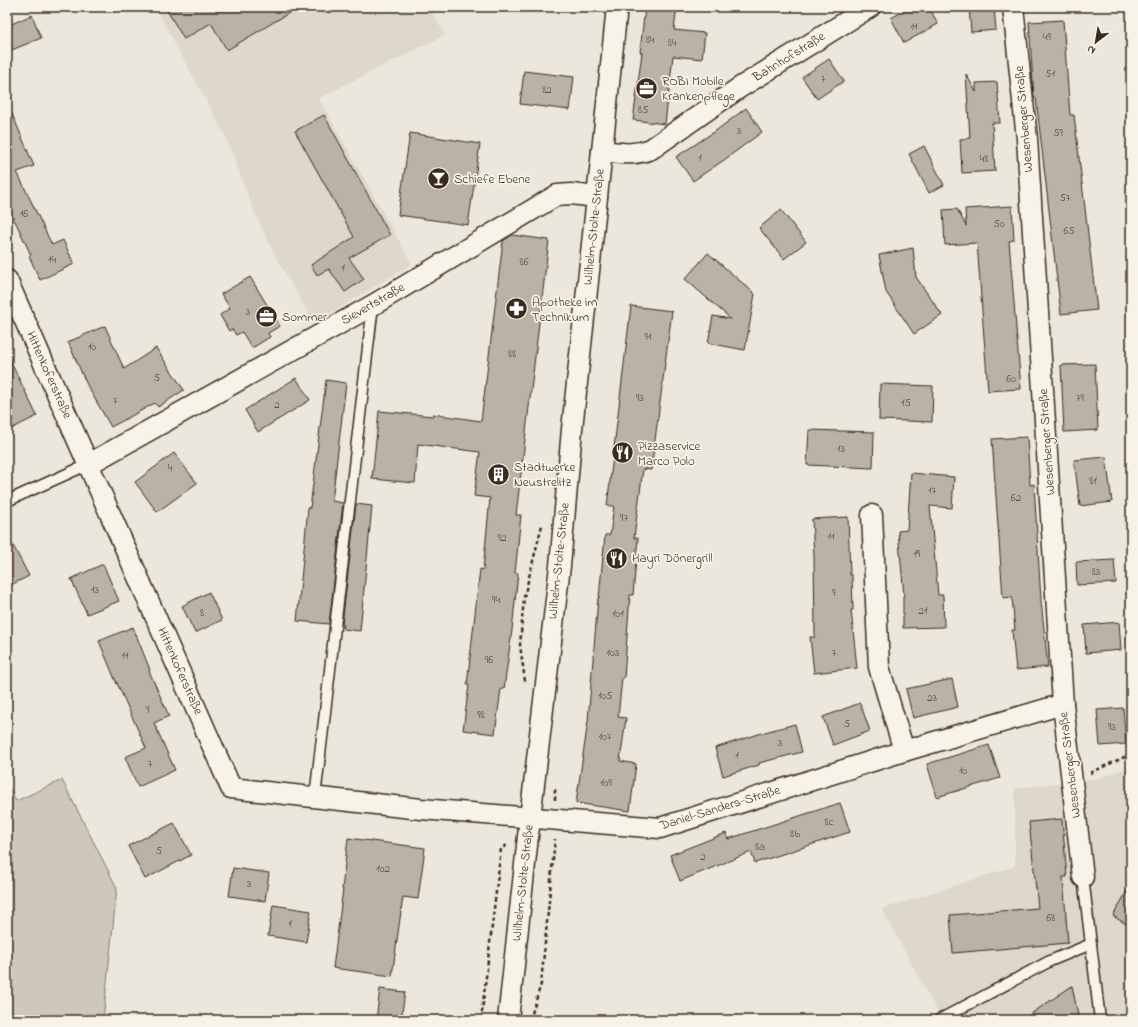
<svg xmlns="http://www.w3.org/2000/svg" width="1138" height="1027" font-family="'Indie Flower',sans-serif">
<rect width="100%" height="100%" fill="#ece7dc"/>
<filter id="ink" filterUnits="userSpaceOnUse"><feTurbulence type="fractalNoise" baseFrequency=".025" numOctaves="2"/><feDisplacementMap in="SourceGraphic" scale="8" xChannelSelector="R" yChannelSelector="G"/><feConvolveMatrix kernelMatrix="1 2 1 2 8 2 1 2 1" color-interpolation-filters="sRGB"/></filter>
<g filter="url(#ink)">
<g fill="#ddd7cc">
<path d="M155,7H429L445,35L319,98L412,264L314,323L276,257L253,209L225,135Z"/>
<path d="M1131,766V1020H942L882,909L1015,866V788L1100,778Z"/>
</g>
<path fill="#cec8bc" stroke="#84796d" d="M62,780L117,888L103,1020H7V784L16,801Z"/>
<g fill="#bab2a7" stroke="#3b2a1e">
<path d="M165,7H299L227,50L211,23L184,39Z"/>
<path d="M645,7H677L674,30L705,33L702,59L673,56L665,124L633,120L642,53L640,52Z"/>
<path d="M911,7H929L938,24L904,43L891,18Z"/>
<path d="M969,7H994L996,30L971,32Z"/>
<path d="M32,15L41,38L7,52V26Z"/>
<path d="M1063,20L1070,115H1074L1097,310L1061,314L1036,98H1034L1029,22Z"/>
<path d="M829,59L844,81L817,99L802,77Z"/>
<path d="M524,71L574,77L570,110L520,104Z"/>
<path d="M966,74L976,92V83L997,82L1000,123H992L995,171L962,173L960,139L970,138Z"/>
<path d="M7,102L34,166L17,172L52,245L63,240L74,264L40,280L29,256L31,255L7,204Z"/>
<path d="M746,108L762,132L724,160L693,181L676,157L717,130Z"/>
<path d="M324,115L390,235L349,258L364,279L345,292L329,269L317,275L311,265L354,237L295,131Z"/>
<path d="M410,133L480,144L468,225L398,215Z"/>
<path d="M924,146L944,185L929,193L909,154Z"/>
<path d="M1012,206L1014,240L1009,241L1021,389L988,391L977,243L945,245L943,210L957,209L966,226L965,209Z"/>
<path d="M781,210L806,242L784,259L759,228Z"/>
<path d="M512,235L549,240L516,515H521L515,573H518L512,630L504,689H501L495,734L463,730L469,685H467L480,569L483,570L490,498L474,496L480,452L418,444L415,483L372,479L379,411L433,416V414L481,421L503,241Z"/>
<path d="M913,248L916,277L942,315L914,334L886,292L879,255Z"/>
<path d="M708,253L755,294L745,350L708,343L713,316L731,319L685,279Z"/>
<path d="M250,277L280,326L268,333L270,337L252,348L242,332L236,335L232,329L229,331L220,315L230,308L221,294Z"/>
<path d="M631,306L672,311L651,470L643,469L634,538H638L633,595H630L624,678H622L618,717L626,718L620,761L636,764L630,811L576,803L588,721L598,598H599L605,535H610L614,506H607Z"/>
<path d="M105,326L124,369L156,348L184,390L158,407L155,403L111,427L87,385L68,342Z"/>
<path d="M7,354L37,416L7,431Z"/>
<path d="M1095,364L1098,430L1064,432L1061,365Z"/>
<path d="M296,378L310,400L258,432L245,410Z"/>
<path d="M326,380L346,383L332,501L343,503L329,624L297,621L308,507L310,508Z"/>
<path d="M880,384L933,386L932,422L879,420Z"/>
<path d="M809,430L874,432L873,468L807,465Z"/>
<path d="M1027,437L1030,485L1034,484L1041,601L1048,667L1016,670L1012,630H1015L1012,597L1003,598L992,439Z"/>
<path d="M174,453L197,483L157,512L135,482Z"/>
<path d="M1106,457L1112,502L1080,506L1074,460Z"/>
<path d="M911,473L954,477L952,508L930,506L938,595H943L944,627L903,628V596H904L898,531L907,530Z"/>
<path d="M356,504L372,506L360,631L343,629L344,625H342Z"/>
<path d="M848,517L850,575H852L853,610H851L857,668L814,673L810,637H815L814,556L812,519Z"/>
<path d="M7,534L29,576L7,587Z"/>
<path d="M1114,560L1116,583L1077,585L1076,562Z"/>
<path d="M103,564L119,601L87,614L71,579Z"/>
<path d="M209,592L222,620L195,633L182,606Z"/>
<path d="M1119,622L1121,650L1086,653L1084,625Z"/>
<path d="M133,627L150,670L149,671L169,716L154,723L175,770L138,787L125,757L146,748L117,683V684L99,641Z"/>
<path d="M952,679L958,707L913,718L906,689Z"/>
<path d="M860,703L870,731L833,745L823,717Z"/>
<path d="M1123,708L1126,744L1100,746L1097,710Z"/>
<path d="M795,724L802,752L759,763V765L723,776L715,748L765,732Z"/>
<path d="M989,745L1000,778L937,797L927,764Z"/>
<path d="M840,803L850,832L755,863L751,852L680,881L670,855L726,833L728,839Z"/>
<path d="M1062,819L1067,877H1063L1068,943L953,953L950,915L1038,908L1029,822Z"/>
<path d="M174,823L191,855L145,879L128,846Z"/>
<path d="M348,838L425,848L418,899L403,897L392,976L333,968L343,889H342Z"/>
<path d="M233,868L269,873L265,901L229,896Z"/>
<path d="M1131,884V927L1113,916Z"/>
<path d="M273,905L311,911L306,942L268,936Z"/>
<path d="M1072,986L1079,1020H1022Z"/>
<path d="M380,989L405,992L401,1020H376Z"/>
</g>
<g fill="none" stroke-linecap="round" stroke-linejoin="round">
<defs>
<g id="lane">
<path d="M7,501L89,464"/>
<path d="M315,797L373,305"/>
<path d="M1083,877L1100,1020"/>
<path d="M939,1020L1050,961L1091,944"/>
</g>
<g id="street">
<path d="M1013,7L1027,139L1063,704L1083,877"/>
<path d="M602,151C621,153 633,156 651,149L739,88L870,7"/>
<path d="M7,280L231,788L421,809L660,828L904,751L1063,704"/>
<path d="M89,464L373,305L557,195L571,194L597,197"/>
<path d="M872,515L879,667L904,751"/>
<path d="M508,1020L530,818L560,566L572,429L602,151L617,7"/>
</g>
</defs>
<use href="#lane" stroke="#3b2a1e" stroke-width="13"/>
<use href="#street" stroke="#3b2a1e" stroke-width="23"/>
<g stroke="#3b2a1e" stroke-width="2.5" stroke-dasharray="4 3" stroke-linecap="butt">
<path d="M525,681L520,645L524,597L542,525"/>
<path d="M1090,773L1131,754"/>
<path d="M555,789V800"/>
<path d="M481,1020L501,849L507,845"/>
<path d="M530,1020L541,984L555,839"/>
</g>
<use href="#lane" stroke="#f7f3e8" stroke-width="10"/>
<use href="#street" stroke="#f7f3e8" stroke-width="20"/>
</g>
</g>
<defs>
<symbol id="office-disc" viewBox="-11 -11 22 22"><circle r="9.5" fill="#3b2a1e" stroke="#f7f3e8"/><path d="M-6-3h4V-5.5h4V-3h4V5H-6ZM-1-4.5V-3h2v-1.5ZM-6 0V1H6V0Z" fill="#fff"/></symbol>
<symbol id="bar-disc" viewBox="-11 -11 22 22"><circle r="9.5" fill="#3b2a1e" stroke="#f7f3e8"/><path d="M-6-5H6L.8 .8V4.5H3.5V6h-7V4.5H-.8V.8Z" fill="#fff"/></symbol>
<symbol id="pharmacy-disc" viewBox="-11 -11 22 22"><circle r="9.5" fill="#3b2a1e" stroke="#f7f3e8"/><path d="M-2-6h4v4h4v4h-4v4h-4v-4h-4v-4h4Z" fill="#fff"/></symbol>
<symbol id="restaurant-disc" viewBox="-11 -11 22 22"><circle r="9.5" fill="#3b2a1e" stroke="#f7f3e8"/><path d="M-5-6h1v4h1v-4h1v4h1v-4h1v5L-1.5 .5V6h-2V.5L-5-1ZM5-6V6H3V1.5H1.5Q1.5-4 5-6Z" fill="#fff"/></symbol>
<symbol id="building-disc" viewBox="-11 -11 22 22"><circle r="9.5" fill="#3b2a1e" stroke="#f7f3e8"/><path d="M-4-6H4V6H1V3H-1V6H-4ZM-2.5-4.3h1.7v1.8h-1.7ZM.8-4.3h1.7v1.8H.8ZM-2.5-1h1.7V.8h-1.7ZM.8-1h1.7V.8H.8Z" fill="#fff"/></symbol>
</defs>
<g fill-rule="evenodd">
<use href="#office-disc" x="634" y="76" width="25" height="25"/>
<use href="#bar-disc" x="426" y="166" width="25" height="25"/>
<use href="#pharmacy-disc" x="504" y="296" width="25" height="25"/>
<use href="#office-disc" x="254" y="304" width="25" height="25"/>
<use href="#restaurant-disc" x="610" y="440" width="25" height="25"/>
<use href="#building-disc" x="486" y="462" width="25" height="25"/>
<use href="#restaurant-disc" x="604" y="546" width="25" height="25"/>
</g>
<g text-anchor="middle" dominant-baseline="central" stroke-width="3.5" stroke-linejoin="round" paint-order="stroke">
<g font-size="11" fill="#5b4c40">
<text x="914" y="27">11</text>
<text x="1047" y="37">49</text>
<text x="650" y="40">84</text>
<text x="672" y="43">84</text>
<text x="1050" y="74">51</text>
<text x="823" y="79">7</text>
<text x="547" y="90">82</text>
<text x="643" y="110">85</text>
<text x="739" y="131">3</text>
<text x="1058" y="133">59</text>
<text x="700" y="158">1</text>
<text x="984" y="159">48</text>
<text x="1065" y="198">57</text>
<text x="24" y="214">16</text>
<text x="999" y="224">50</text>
<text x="1069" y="231">65</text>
<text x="52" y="260">14</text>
<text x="524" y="262">86</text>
<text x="343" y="268">1</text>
<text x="248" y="312">3</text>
<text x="648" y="337">91</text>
<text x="92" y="347">10</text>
<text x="512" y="354">88</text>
<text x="157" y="378">5</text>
<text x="1011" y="379">60</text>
<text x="640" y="398">93</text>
<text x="1080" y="398">79</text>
<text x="115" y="401">7</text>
<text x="906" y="403">15</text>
<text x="277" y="405">2</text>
<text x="841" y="449">13</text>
<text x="170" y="468">4</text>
<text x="1093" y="481">81</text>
<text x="932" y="491">17</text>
<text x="1016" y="498">62</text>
<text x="624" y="518">97</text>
<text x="831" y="537">11</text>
<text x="502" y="538">92</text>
<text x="917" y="554">19</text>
<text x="1096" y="572">83</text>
<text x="95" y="590">13</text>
<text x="834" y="593">9</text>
<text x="496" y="600">94</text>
<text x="923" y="611">21</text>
<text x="202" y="613">8</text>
<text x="618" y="614">101</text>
<text x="613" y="653">103</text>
<text x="834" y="653">7</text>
<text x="125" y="656">11</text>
<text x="489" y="660">96</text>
<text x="605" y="696">105</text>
<text x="932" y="698">23</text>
<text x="148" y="710">9</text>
<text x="481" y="715">98</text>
<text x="847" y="724">5</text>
<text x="1112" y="727">93</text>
<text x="605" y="737">107</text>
<text x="780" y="743">3</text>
<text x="737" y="756">1</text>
<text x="150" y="764">7</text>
<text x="963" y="771">10</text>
<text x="606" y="783">109</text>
<text x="829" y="822">8c</text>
<text x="795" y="834">8b</text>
<text x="760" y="847">8a</text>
<text x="159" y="851">5</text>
<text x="703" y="857">2</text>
<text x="383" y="869">102</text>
<text x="249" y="884">3</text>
<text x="1051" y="918">68</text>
<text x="290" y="924">1</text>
</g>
<g font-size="13" fill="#3b2a1e" stroke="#f7f3e8">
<text transform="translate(789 57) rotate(-32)">Bahnhofstraße</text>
<text transform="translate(1024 119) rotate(-95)">Wesenberger Straße</text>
<text transform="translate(594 227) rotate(-84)">Wilhelm-Stolte-Straße</text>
<text transform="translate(373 304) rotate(-30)">Sievertstraße</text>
<text transform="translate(49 375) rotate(66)">Hittenkoferstraße</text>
<text transform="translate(1047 442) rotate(-94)">Wesenberger Straße</text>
<text transform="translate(559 561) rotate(-84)">Wilhelm-Stolte-Straße</text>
<text transform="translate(180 671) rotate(66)">Hittenkoferstraße</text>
<text transform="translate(1070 765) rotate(-97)">Wesenberger Straße</text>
<text transform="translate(720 808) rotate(-17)">Daniel-Sanders-Straße</text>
<text transform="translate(523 883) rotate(-84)">Wilhelm-Stolte-Straße</text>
</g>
<g font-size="13" fill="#3b2a1e" stroke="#f7f3e8" text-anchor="start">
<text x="662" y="81">ROBI Mobile<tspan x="662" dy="15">Krankenpflege</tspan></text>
<text x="454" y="179">Schiefe Ebene</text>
<text x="532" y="302">Apotheke im<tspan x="532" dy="15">Technikum</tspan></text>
<text x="282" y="317">Sommer</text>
<text x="638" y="446">Pizzaservice<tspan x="638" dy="15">Marco Polo</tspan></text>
<text x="514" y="467">Stadtwerke<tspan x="514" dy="15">Neustrelitz</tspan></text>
<text x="632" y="558">Hayri Dönergrill</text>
</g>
</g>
<rect width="1138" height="1027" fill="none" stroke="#f7f3e8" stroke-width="24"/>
<rect x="12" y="12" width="1114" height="1003" fill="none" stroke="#3b2a1e" stroke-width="1.5" filter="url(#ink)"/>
<g transform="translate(1096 42) rotate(211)" stroke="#f7f3e8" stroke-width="3" paint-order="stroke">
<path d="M0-3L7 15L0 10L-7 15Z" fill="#3b2a1e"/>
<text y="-6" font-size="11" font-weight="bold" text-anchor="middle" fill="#3b2a1e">N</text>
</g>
</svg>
